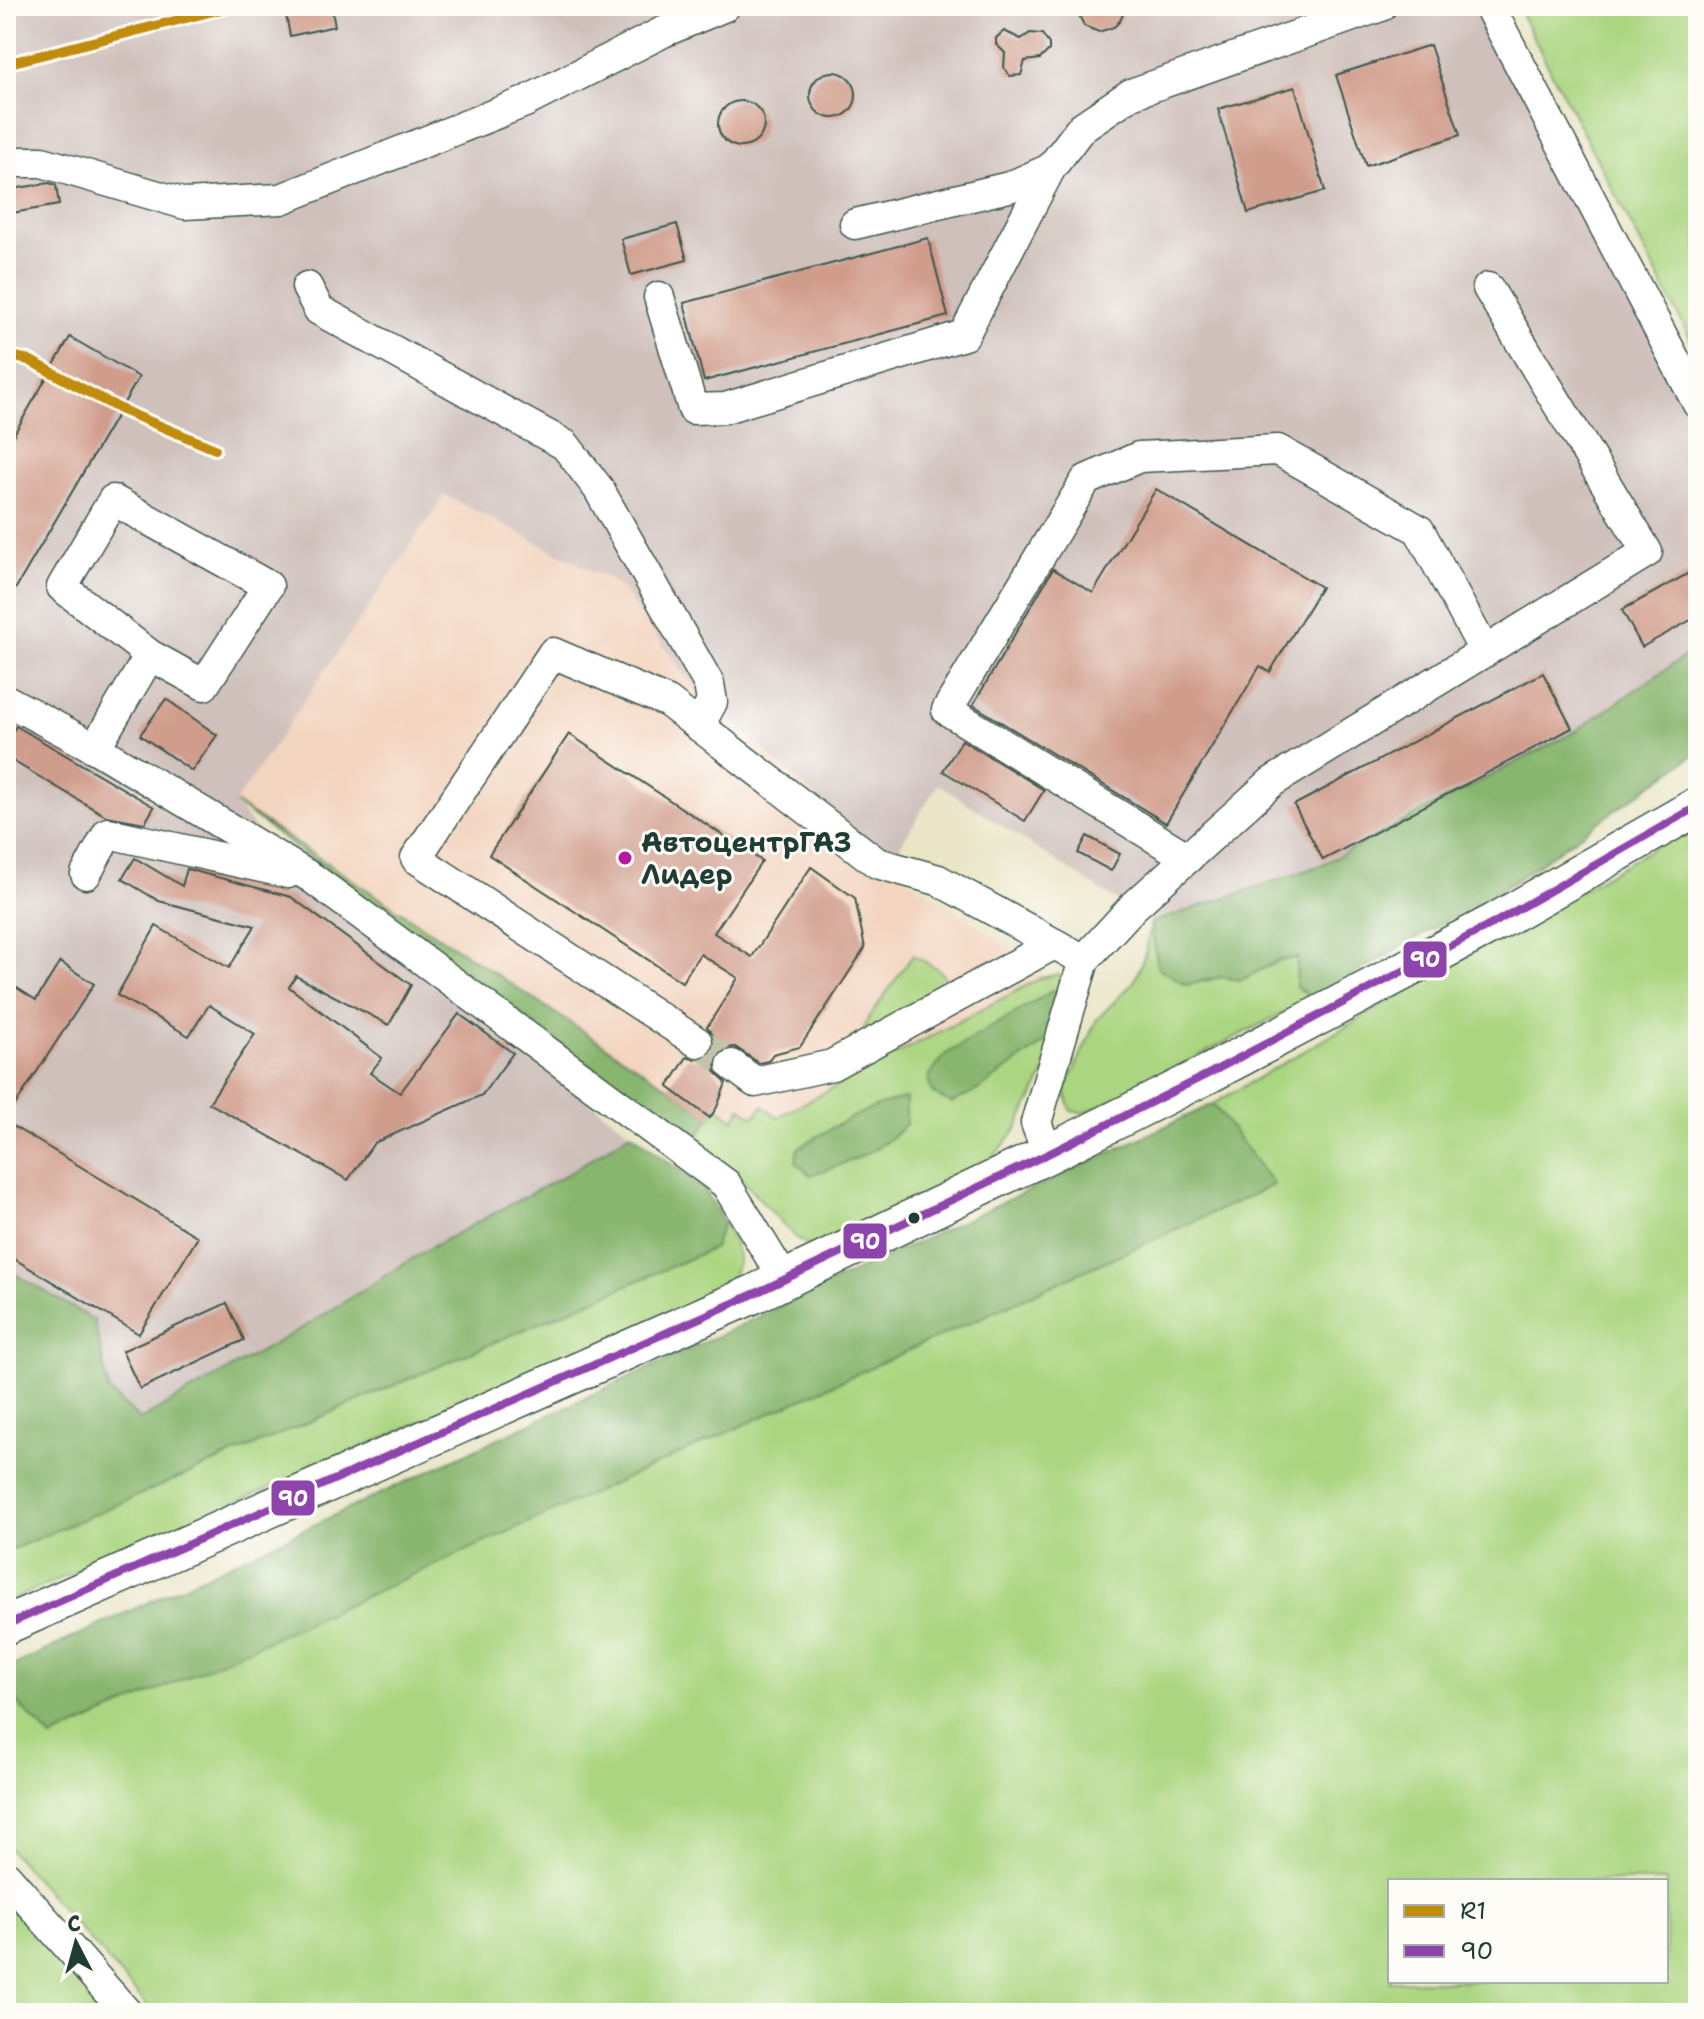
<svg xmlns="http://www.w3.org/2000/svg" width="1704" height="2019" font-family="'Shantell Sans',sans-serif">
<rect width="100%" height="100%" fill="#fdfcf7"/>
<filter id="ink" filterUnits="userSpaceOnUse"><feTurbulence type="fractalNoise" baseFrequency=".0125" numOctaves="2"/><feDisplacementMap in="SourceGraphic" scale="16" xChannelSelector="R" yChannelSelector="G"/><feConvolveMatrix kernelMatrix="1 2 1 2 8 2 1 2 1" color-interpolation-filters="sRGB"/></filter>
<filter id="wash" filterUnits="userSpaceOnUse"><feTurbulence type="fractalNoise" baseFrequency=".006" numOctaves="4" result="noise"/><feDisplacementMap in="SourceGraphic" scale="32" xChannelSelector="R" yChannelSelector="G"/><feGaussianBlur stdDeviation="1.8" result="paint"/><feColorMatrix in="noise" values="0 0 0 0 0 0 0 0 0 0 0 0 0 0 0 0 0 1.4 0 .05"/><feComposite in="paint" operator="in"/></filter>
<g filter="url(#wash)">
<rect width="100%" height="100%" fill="#eae5c7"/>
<path fill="#f3d4bf" d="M446,495L618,584L691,683L912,882L1039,967L1052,991L766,1147L710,1118L668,1087L235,803Z"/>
<path fill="#cfc0bb" d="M6,6H1492L1494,28L1698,424V647L1576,731L1319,866L1151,923L938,784L889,864L691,683L618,584L445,495L235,803L299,884L631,1133L569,1173L426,1250L309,1324L140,1420L109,1392L94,1320L6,1269Z"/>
<g fill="#abd580" stroke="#65895a" stroke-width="2" fill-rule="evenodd">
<path d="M1517,6H1698V353Z"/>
<path d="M1698,822V2013H154L6,1845V1667H10L17,1703L1273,1185L1213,1104ZM1390,1881H1666V1981H1390Z"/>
<path d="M1151,923L1158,968L1187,985L1221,977L1241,980L1278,961L1297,958L1296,987L1312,998L1119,1097L1084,1113L1071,1111L1065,1090L1097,1019L1134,982L1145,954Z"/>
<path d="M913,955L939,970L955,992L868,1036L864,1029L868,1019Z"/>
<path d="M1059,974L1064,978L1069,1025L1016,1130L987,1165L811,1247L796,1238L745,1183L693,1142L717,1107L734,1120L741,1108L754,1117L763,1106L778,1117L1041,978Z"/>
<path d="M723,1221C741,1259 747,1262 716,1294L6,1602V1552L714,1248Z"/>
<path d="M6,1892L111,2013H6Z"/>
</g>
<g fill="#88b66e" stroke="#547a51" stroke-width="2">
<path d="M1698,647V752L1512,883L1312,998L1296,987L1297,958L1278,961L1241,980L1221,977L1187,985L1158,968L1151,923L1319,866L1576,731Z"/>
<path d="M235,803L668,1087L710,1118L693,1142Z"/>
<path d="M1052,991L1060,995L1069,1025L978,1090L951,1103L932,1093L928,1078L946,1054Z"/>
<path d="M906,1098V1124C881,1152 845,1164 810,1175L796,1162L798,1148C833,1127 866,1106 906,1098Z"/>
<path d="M1213,1104L1274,1185L52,1738L17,1703L10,1667Z"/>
<path d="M631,1133L705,1190L723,1221L714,1248L6,1552V1269L94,1320L109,1391L140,1420L309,1324L426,1250L569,1173Z"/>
</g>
<g id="blocks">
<g fill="#d09c8b">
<path d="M331,6L335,26L290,36L286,15Z"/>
<path d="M1075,6H1126L1120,21L1114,27L1099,32L1084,26Z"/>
<path d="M1004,31L1021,39L1030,33L1042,34L1049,44V50L1040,59L1025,61L1021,75L1010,76L1004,68L1005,53L996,44V38Z"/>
<path d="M1430,45L1460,135L1366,166L1336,75Z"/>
<circle cx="833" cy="95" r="23"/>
<path d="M1295,87L1325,191L1248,213L1218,109Z"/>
<circle cx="741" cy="124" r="23"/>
<path d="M49,183L56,185L59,205L6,214V190Z"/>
<path d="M677,224L687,260L631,275L621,239Z"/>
<path d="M928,238L948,316L704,381L684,303Z"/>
<path d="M70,337L139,377L6,605V448Z"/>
<path d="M1156,489L1321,587L1270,672L1260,666L1166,823L973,705L1053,569L1093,593Z"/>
<path d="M1698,568V616L1642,647L1622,610Z"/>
<path d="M1543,673L1572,728L1323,860L1294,805Z"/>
<path d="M166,699L217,735L192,771L140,735Z"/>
<path d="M16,726L154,807L145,823L106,816L6,757V743Z"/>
<path d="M569,734L762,861L714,933L752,957L811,867L855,898L865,948L800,1047L773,1054L768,1061L759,1063L735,1047L726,1048L718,1054L714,1062L715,1071L726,1083L717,1107L710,1118L668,1087L687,1057L695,1060L704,1058L712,1051L715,1042L713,1035L707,1027L738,978L700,954L682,982L489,855Z"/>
<path d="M962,740L1044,790L1025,821L943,771Z"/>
<path d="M1087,836L1120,854L1111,871L1078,853Z"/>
<path d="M135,858L182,886L187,869L291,897L411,985L389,1025L296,976L289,987L382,1058L370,1073L400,1093L459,1014L513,1053L482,1095L374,1143L348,1180L209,1103L255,1034L209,1005L189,1036L117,995L156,926L229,968L255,926L159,901L122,879Z"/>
<path d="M60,962L94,984L6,1119V981L36,1000Z"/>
<path d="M6,1122L198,1237L139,1334L6,1254Z"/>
<path d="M227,1303L244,1340L140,1389L122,1351Z"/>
</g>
</g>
</g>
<g filter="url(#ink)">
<use href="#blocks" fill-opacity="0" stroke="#3d564a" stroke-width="2"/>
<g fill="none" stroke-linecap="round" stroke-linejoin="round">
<path stroke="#c1c3aa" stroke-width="30" stroke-dasharray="30 15" stroke-linecap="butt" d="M697,1042L732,1065"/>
<defs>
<g id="minor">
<path d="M1489,6L1698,404"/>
<path d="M6,162H42L185,204L281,199L525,102L663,32L725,6"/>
<path d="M855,224L1009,187L1050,169"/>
<path d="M307,287L319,310L565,445L598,488L709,684L712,702L699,726"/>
<path d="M659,297L693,409L725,408L964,335L1050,169L1082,127L1131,94L1381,6"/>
<path d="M6,700L95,748L312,878L726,1184L784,1279"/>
<path d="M95,748L150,655L62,587L113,500L268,586L204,685L150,655"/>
<path d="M1188,858L947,710L1086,480L1139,457L1278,450L1419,530L1485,652"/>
<path d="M86,874L108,833L288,873"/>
<path d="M697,1042L416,858L553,653L668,702L877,863L938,880L1084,960"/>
<path d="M732,1065L755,1082L832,1065L1054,944"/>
<path d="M1048,1154L1036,1123L1084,960L1133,907L1272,782L1647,552L1488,288"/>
<path d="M6,1876L127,2013"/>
</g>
<path id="major" d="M6,1625L756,1293L1048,1154L1210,1073L1494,923L1698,806"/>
</defs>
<use href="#minor" stroke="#3d564a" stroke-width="33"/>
<use href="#major" stroke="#3d564a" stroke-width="41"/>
<use href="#minor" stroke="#fff" stroke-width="30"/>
<use href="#major" stroke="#fff" stroke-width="38"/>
<defs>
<path id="bus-1" d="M6,1625L756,1293L1048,1154L1210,1073L1494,923L1698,806"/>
</defs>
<use href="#bus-1" stroke="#fdfcf7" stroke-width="14"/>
<use href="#bus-1" stroke="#8e44ad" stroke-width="8"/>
<defs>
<g id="rail-1">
<path d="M6,64L233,6"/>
<path d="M6,355L29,360L122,410L215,449"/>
</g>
</defs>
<use href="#rail-1" stroke="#fdfcf7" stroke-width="16"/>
<use href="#rail-1" stroke="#c18c0d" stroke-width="10"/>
</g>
</g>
<circle fill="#b5179e" stroke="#fdfcf7" stroke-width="3" cx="625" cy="858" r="8"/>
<circle fill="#1f3d34" stroke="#fdfcf7" stroke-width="3" cx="914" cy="1218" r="7"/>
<g text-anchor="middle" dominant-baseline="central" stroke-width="6" stroke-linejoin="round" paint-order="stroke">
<g font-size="28" font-weight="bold" fill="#1f3d34" stroke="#fdfcf7" text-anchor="start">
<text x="641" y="842">АвтоцентрГАЗ<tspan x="641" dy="32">Лидер</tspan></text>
</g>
</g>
<g stroke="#fdfcf7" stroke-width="3">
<rect x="1402" y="940" width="46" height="39" rx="8" fill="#8e44ad"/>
<rect x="842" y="1222" width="46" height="38" rx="8" fill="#8e44ad"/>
<rect x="270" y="1479" width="46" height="38" rx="8" fill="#8e44ad"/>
</g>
<g font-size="22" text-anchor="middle" font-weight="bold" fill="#fff">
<text x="1425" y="967">90</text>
<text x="865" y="1249">90</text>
<text x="293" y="1506">90</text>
</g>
<rect width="1704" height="2019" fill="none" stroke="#fdfcf7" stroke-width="32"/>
<rect x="1388" y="1879" width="280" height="104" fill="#fdfcf7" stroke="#a4b0a9" stroke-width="2"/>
<rect x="1404" y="1905" width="40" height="12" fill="#c18c0d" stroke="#a4b0a9" stroke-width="2"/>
<text x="1460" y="1919" font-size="24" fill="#1f3d34">R1</text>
<rect x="1404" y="1945" width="40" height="12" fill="#8e44ad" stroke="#a4b0a9" stroke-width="2"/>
<text x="1460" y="1959" font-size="24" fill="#1f3d34">90</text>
<g transform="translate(76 1943) rotate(354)" stroke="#fdfcf7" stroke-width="6" paint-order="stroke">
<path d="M0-6L14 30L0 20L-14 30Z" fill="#1f3d34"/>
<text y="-12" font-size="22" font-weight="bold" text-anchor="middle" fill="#1f3d34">С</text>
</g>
</svg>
